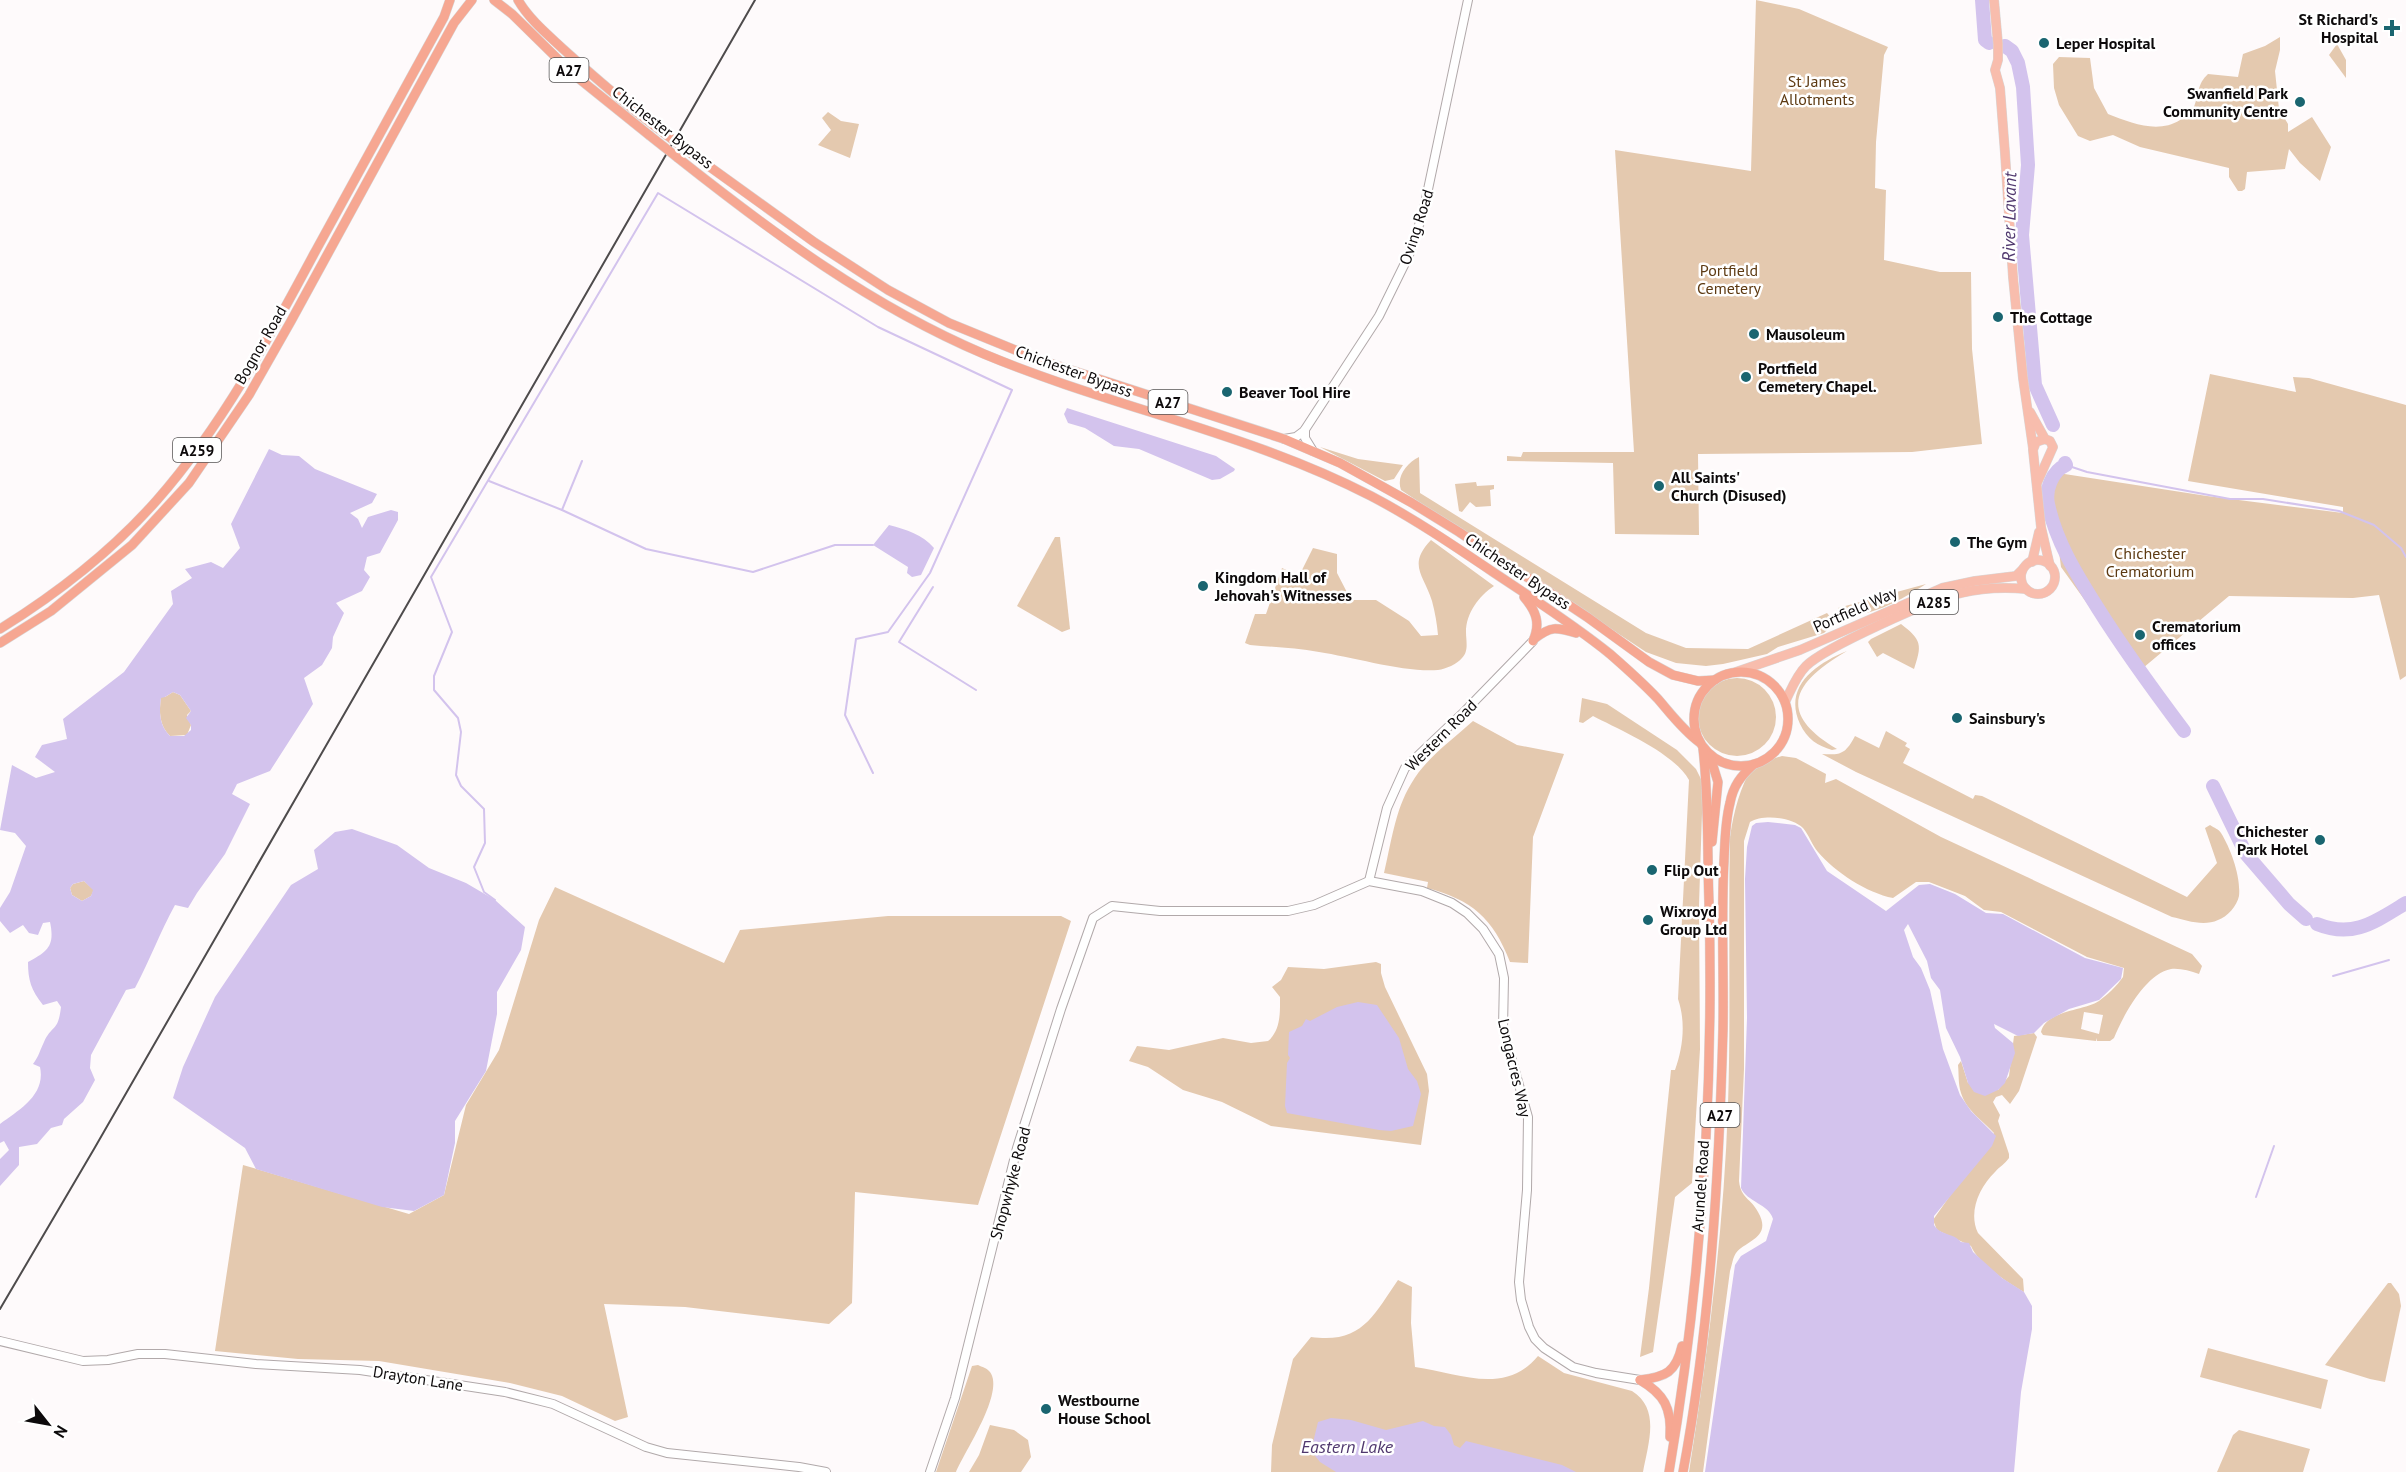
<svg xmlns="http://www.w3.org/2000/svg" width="2406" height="1472" font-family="'PT Sans',sans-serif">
<rect width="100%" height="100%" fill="#fefafb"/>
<g fill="#e4c9af" fill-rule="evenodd">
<path d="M1756,0L1799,9L1888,47L1884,55L1876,142L1875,188L1886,190L1884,260L1940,272H1971L1972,349L1982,444L1912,452L1698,454L1699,535L1615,534L1613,463L1507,461V456L1521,457L1523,452H1634L1615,150L1751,171Z"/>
<path d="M2280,37V50L2275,71L2279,109L2288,124V132L2312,117L2331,147L2320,181L2300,163L2289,149L2285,169L2247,172L2245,189L2242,191H2238L2229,177V168L2140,147L2113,135L2090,141L2078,136L2059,105L2054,88L2053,64L2059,57L2090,58L2094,88L2108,114C2131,123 2158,134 2180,120C2186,117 2191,114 2194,107C2199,94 2197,84 2208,74L2238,77L2243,54L2265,46Z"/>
<path d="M2337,44L2346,60V78L2329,55Z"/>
<path d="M828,112L841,121L859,124L850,158L818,145L831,130L822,118Z"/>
<path d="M2210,374L2296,392L2293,377L2309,378L2406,405V676L2400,680L2379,595L2353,598L2229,596L2137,673L2061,567L2051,489L2058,473L2207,496L2343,513V507L2188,481Z"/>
<path d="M1320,447L1358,459L1403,465L1394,479L1385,481Z"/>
<path d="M1419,457L1420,493L1646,633L1686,648L1748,649L1827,613L1831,618V626L1824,633L1778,647L1767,654L1723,664L1706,666L1676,663L1646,652L1401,490C1396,476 1407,463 1419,457Z"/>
<path d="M1476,482L1477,486L1494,485V489L1490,490L1491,506L1476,507L1470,502L1462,512L1459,511L1455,484Z"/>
<path d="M1055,537H1060L1070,629L1062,632L1017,606Z"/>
<path d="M1431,540L1494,586C1479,596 1466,613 1466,632C1466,641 1469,651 1462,658C1457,664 1446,669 1438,670C1407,673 1352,657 1319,652C1296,648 1273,647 1250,645L1245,643L1255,614H1266L1282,568L1299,576L1313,548L1337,554V573L1351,600H1376L1409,621L1421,636L1438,635C1437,624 1435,612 1432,601C1424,575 1407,565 1431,540Z"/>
<path d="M1926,584C1899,601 1871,618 1838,615V608Z"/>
<path d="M1901,624C1922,640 1922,645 1914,669L1883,653L1877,657L1868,642L1871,639Z"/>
<path d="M1847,651C1794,682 1775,712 1837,749L1832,750C1818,746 1807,739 1800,724C1783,687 1815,664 1847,651Z"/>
<circle cx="1737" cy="717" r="39"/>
<path d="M173,692L180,695L191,711L187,715L191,725L187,735L170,736C159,725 159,712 161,697H165Z"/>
<path d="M1582,698L1607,704L1677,750L1696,769L1703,783L1699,905L1700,1049L1692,1183L1675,1197L1653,1352L1640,1357L1649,1288L1671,1070H1675C1683,1048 1686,1022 1678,999L1689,780C1674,753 1620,730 1593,716L1583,723L1579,722Z"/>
<path d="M1473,721L1517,745L1564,754L1533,837L1528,963L1510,962C1493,918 1472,900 1427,888L1428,882L1384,873C1391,844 1395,810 1411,784C1425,759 1452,740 1473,721Z"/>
<path d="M1886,731L1907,743L1905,746L1910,749L1903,763L1973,799L1975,795L1982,796L2187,897L2217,863L2205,828L2210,825C2214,828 2219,829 2221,833C2231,849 2241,877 2239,896C2237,906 2227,917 2218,920C2203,927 2186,920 2172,917L1856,772L1822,754C1840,755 1845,755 1855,736L1879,748Z"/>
<path d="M1782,756L1796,758L1826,774L1825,783L1836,779L1941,837L2192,954L2202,966L2199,974C2190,971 2180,968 2171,969C2145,974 2123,1016 2114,1038L2110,1041H2097V1038L2096,1041L2043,1035L2041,1032C2046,1010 2084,1011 2099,1001C2107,995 2117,986 2123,977L2124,968L2087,957L2001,912L1984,910L1965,896L1929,882H1916L1893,898C1867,893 1835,872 1818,852C1812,845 1809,835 1803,828C1792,817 1763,814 1750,822L1744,841V1069L1739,1181C1741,1199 1751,1198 1758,1212C1773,1238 1745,1241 1736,1253C1733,1257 1732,1265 1730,1271L1703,1472H1689C1708,1351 1724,1228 1728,1105C1731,1016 1728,926 1730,837C1734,810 1740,788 1753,765ZM2084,1012L2103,1015L2099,1034L2081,1029Z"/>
<path d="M84,881L94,890L91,896L82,901L72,895L70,888L73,884Z"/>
<path d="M555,887L724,963L740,930L888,916H1061L1071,921L978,1205L855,1192L852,1303L829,1324L685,1307L604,1304L628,1417L615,1421L562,1396L510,1383L379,1361L298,1359L215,1351L243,1165L409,1214L444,1195L466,1105L499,1050L539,920Z"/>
<path d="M1376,962L1381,964V973L1385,987L1427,1074L1429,1091L1421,1145L1271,1126L1222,1102L1183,1090L1148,1067L1129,1061L1137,1046L1169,1050L1223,1038L1251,1043L1268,1041C1281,1030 1280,1012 1280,997L1272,987L1281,980L1288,967L1324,969Z"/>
<path d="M2034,1033L2037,1037L2019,1091L2010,1104L2002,1095L1996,1097L1993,1102L2000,1115L1998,1121L2009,1154V1158C2005,1164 1999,1167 1995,1172C1979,1188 1968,1212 1978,1233L2023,1279L2024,1292C2009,1284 1977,1262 1971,1246L1937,1230L1933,1220L1994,1133C1983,1121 1966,1110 1961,1093C1958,1084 1959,1074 1958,1065L1961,1061L1968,1083L1998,1090L2009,1076L2014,1036Z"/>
<path d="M1398,1280L1412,1287L1411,1323L1415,1367C1458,1373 1505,1396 1538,1356L1564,1373L1632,1391C1661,1409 1648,1444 1643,1472H1271L1272,1445L1293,1359L1311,1337C1362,1344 1373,1316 1398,1280Z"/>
<path d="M2388,1283H2391L2399,1294L2401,1306L2385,1382L2370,1379L2325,1365Z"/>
<path d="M2208,1348L2328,1380L2321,1409L2200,1377Z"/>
<path d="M978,1365C982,1367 987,1368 990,1372C1005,1392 965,1451 956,1472H936L972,1366Z"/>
<path d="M990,1425L1014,1430L1028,1440L1031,1457L1021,1472H969L979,1455Z"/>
<path d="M2239,1430L2310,1449L2303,1472H2217L2233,1435Z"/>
</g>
<g fill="#d3c3ed" fill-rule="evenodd">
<path d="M1067,408L1216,456L1235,469L1234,471L1220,479L1212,480L1139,449L1114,446L1085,428L1068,423L1064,414Z"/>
<path d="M269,449L282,455L299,456L315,469L377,494L372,503L350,513L358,519L362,528L368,517L391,510L398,512V520L380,553L367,557L364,570L370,577L362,591L336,603L344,613L333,637L332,648L322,665L304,678L313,704L270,771L237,784L232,794L250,804L225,854L197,893L188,908L175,905C160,932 150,960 135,988L126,990L91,1055L90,1068L95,1080L83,1102L64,1119L62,1125L51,1128L37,1144L19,1147V1165L0,1186V1159L9,1150L4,1141L0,1143V1124C19,1110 46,1095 40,1067L33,1064C39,1056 40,1050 44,1042C52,1024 58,1033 61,1007L57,1001L43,1005C31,990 28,980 28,962C48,951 55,946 50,922L43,923L38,935L29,933L23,925L10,933L0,921V908L10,892L26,846L15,833L0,830L12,765L36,778L55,772L35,757L42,745L67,739L63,719L124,672L173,604L171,591L192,578L185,569L211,562L223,568L240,548L231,524ZM173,692L180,695L191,711L186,718L191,725V730L184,736H170C159,725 159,712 161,698L165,697ZM84,881L93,890L91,896L82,901L72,895L70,888L73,884Z"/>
<path d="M889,525C907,530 922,534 934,548L921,575L912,577L907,573L908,567L873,545Z"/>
<path d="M1768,822L1795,825L1801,828L1827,871L1886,911L1919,885L1930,884L1955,894L1986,913L2003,914L2085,958L2123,968L2121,979L2099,1000L2069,1009L2044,1023L2034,1033L2018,1036L1994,1024L1995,1028L2013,1043L2015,1053L2005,1083L1998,1090L1985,1096L1974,1092L1968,1083L1960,1057L1946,1028L1940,990L1931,978L1927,961L1908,924L1904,930L1913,957L1921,968L1930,990L1943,1049L1960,1095L1971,1111L1996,1136L1992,1146L1934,1216V1225C1941,1236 1954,1233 1961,1242L1969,1243L1973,1252L2002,1278L2024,1292L2032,1306V1329L2021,1392L2014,1472H1705L1735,1265L1741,1256L1766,1241L1773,1219C1769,1204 1747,1202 1741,1188L1747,1018L1745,879L1747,847L1752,826L1756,823Z"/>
<path d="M352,829L397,845L429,868L466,883L495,900L525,927L521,950L497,992V1014L486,1071L455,1121V1143L444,1195L414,1211L382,1207L256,1169L245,1148L173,1098L183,1067L215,997L291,885L318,869L314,850L335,832Z"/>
<path d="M1358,1002L1377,1005L1399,1038L1408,1069L1417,1081L1421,1094L1413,1126L1391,1131L1379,1130L1287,1113L1285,1106L1287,1063L1290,1058L1288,1055L1289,1032L1302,1026L1306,1019L1310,1021L1337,1007Z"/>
<path d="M1331,1418L1351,1420L1386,1430L1423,1421L1434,1426L1445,1427L1451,1435L1454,1445L1460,1448L1466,1441L1562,1465L1576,1472H1336L1320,1462L1311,1451L1318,1422Z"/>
</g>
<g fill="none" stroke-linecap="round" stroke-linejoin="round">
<g stroke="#d3c3ed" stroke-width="2">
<path d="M2066,465L2087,472L2230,499H2263L2339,511L2374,525L2401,548L2406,557"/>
<path d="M489,481L562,510L646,549L753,572L835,545H873"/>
<path d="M562,510L582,461"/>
<path d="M933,587L899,642L976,690"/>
<path d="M495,900L484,892L474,867L485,843L484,809L461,786L456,775L461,732L458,718L434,690V676L452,632L431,577L658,193L878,327L1012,390L930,573L888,632L856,639L845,715L873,773"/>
<path d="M2333,976L2389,960"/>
<path d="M2256,1197L2274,1146"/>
</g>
<g stroke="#d3c3ed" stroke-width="14">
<path d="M1982,0L1985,40L1989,43"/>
<path d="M2005,46L2012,51L2018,63L2023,87L2028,165L2022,235L2035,385L2053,425"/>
<path d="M2065,463L2066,465C2052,471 2045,490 2048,504C2056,542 2077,575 2097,607C2124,650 2154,691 2184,731"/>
<path d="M2213,786L2246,854L2289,904L2306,919"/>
<path d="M2317,924C2354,939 2376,921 2406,903"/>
</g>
<defs>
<g id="secondary">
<path d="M1305,430V438L1313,451"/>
<path d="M1284,439L1296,437L1304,431L1379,316L1409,255L1423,213L1468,0"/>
<path d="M1369,881L1387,808L1405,768L1465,711L1533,641"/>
<path d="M0,1341L83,1361L108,1360L138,1354H165L256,1364L360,1370L505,1392L553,1404L646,1447L667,1453L799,1467L826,1472"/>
<path d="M930,1472L955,1398L1017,1148L1061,1009L1093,918L1112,906L1160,911H1288L1314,905L1369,881L1422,891L1452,903L1467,913L1483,929L1499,954L1504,978L1503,1028L1528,1117L1527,1190L1519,1282L1521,1300L1529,1327L1535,1339L1544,1348L1573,1367L1596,1373L1640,1380"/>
</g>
<g id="primary">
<path d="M1994,0L1998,44V60L1995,70L2000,88L2005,153L2013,277L2023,378L2033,448"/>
<path d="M2030,412L2045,439L2050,441L2053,447L2037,483"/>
<path d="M2045,439L2036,442L2033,450L2041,527L2050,566"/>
<circle cx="2038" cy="577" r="17"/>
<path d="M2032,562L2039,532"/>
<path d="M1736,672L1800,650L1942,588L1975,581L2016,576L2022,570"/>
<path d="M1785,702C1791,690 1796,676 1806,666C1824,648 1934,598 1961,593C1982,588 2004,587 2026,589"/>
</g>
<g id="trunk">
<path d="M494,0L512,14L572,73L649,135"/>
<path d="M518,0C529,19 547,34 562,48C593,76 623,102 656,127"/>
<path d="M685,149L814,242L888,290L949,323L1040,360L1284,439L1340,463L1412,503L1459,532L1587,617L1649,662L1673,675L1698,681L1715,680"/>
<path d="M678,158C774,234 871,306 984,354C1111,407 1249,433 1371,496C1413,518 1453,545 1493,572C1532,598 1573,624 1610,654C1626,668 1643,683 1658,699C1671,714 1682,729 1699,742"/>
<path d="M1524,597C1536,611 1541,623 1533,641"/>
<path d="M0,629C58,593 112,551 157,500C222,426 269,338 315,252C358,173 401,95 444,17L450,0"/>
<path d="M1534,639C1551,626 1556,627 1576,633"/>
<path d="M0,643L51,611L132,545L189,483L249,395L291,321L454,23L472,0"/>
<circle cx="1741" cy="719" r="47"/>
<path d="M1710,756L1718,782L1712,842"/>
<path d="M1640,1380C1666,1377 1676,1372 1682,1346"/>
<path d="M1640,1380C1664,1394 1672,1408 1670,1437"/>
<path d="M1669,1472C1701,1284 1714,1093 1709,902C1707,851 1709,799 1703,749"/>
<path d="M1683,1472C1710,1327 1719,1177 1723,1029C1724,973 1721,917 1724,861C1725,842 1725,822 1730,803C1733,786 1741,776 1753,765"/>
</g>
</defs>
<use href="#secondary" stroke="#b1a9aa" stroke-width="10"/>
<use href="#primary" stroke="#d8d8d8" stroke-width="10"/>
<use href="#trunk" stroke="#d8d8d8" stroke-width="10"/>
<use href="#secondary" stroke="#fff" stroke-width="8"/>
<use href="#primary" stroke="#f8bdad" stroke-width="9"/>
<use href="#trunk" stroke="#f6a792" stroke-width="9"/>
<path stroke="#4e4b4c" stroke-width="2" d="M0,1309L94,1149L755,0"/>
<defs>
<g id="trunk-bridge">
<path d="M656,127L685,149"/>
<path d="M649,135L678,158"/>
</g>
</defs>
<use href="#trunk-bridge" stroke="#d8d8d8" stroke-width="10" stroke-linecap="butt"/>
<use href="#trunk-bridge" stroke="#f6a792" stroke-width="9"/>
</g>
<g fill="#1a6570" stroke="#fff" stroke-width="2">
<path d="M2389 19h6v6h6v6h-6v6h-6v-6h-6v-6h6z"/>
<circle cx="2044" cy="43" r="6"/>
<circle cx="2300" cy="102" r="6"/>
<circle cx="1998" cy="317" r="6"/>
<circle cx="1754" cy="334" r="6"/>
<circle cx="1746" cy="377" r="6"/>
<circle cx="1227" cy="392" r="6"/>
<circle cx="1659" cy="486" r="6"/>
<circle cx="1955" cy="542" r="6"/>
<circle cx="1203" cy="586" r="6"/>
<circle cx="2140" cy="635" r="6"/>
<circle cx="1957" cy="718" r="6"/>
<circle cx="2320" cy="840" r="6"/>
<circle cx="1652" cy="870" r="6"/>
<circle cx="1648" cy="920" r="6"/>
<circle cx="1046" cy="1409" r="6"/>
</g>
<g text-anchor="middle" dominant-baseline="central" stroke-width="5" stroke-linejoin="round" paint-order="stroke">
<g fill="#fff" stroke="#565454" stroke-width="1.5">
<rect x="549.5" y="58" width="39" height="24" rx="4.5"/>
<rect x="1148.5" y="390" width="39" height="24" rx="4.5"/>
<rect x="173" y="438" width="48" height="24" rx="4.5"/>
<rect x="1910" y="590" width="48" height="24" rx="4.5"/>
<rect x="1700.5" y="1103" width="39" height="24" rx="4.5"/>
</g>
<g font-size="15" font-weight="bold" fill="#0d0a0b">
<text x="569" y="70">A27</text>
<text x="1168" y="402">A27</text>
<text x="197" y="450">A259</text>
<text x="1934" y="602">A285</text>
<text x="1720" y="1115">A27</text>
</g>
<g font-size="16" font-weight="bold" fill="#0d0a0b" stroke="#fff" text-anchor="start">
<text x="2378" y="19" text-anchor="end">St Richard's<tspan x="2378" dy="18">Hospital</tspan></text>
<text x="2056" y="43">Leper Hospital</text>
<text x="2288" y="93" text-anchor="end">Swanfield Park<tspan x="2288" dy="18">Community Centre</tspan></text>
<text x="2010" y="317">The Cottage</text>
<text x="1766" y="334">Mausoleum</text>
<text x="1758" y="368">Portfield<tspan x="1758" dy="18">Cemetery Chapel.</tspan></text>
<text x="1239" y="392">Beaver Tool Hire</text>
<text x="1671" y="477">All Saints'<tspan x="1671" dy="18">Church (Disused)</tspan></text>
<text x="1967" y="542">The Gym</text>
<text x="1215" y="577">Kingdom Hall of<tspan x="1215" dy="18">Jehovah's Witnesses</tspan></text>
<text x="2152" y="626">Crematorium<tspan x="2152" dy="18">offices</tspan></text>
<text x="1969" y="718">Sainsbury's</text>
<text x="2308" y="831" text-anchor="end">Chichester<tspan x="2308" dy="18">Park Hotel</tspan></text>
<text x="1664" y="870">Flip Out</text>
<text x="1660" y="911">Wixroyd<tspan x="1660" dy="18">Group Ltd</tspan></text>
<text x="1058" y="1400">Westbourne<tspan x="1058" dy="18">House School</tspan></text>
</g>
<g font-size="16" fill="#5d3a12" stroke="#fff">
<text x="1817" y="81">St James<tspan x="1817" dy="18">Allotments</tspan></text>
<text x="1729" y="270">Portfield<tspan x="1729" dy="18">Cemetery</tspan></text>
<text x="2150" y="553">Chichester<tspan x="2150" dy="18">Crematorium</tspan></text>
</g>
<g font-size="16" fill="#0d0a0b" stroke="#fff">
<text transform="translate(663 127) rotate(38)">Chichester Bypass</text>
<text transform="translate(1416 227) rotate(-72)">Oving Road</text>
<text transform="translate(260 345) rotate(-60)">Bognor Road</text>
<text transform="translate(1074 371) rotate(20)">Chichester Bypass</text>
<text transform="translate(1518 571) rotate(34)">Chichester Bypass</text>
<text transform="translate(1855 609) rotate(-24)">Portfield Way</text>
<text transform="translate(1441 735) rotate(-45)">Western Road</text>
<text transform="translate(1515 1068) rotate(77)">Longacres Way</text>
<text transform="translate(1010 1183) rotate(-75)">Shopwhyke Road</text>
<text transform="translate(1700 1186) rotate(-86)">Arundel Road</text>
<text transform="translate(418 1378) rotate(9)">Drayton Lane</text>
</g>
<g font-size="18" font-style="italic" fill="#50386e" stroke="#fff">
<text transform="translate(2009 217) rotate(-89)">River Lavant</text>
<text x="1347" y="1446">Eastern Lake</text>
</g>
</g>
<g transform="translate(48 1424) rotate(121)" stroke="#ffffff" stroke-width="4.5" paint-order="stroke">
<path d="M0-4.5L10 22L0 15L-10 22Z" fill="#0d0a0b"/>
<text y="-9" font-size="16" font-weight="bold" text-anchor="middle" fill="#0d0a0b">N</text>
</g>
</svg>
